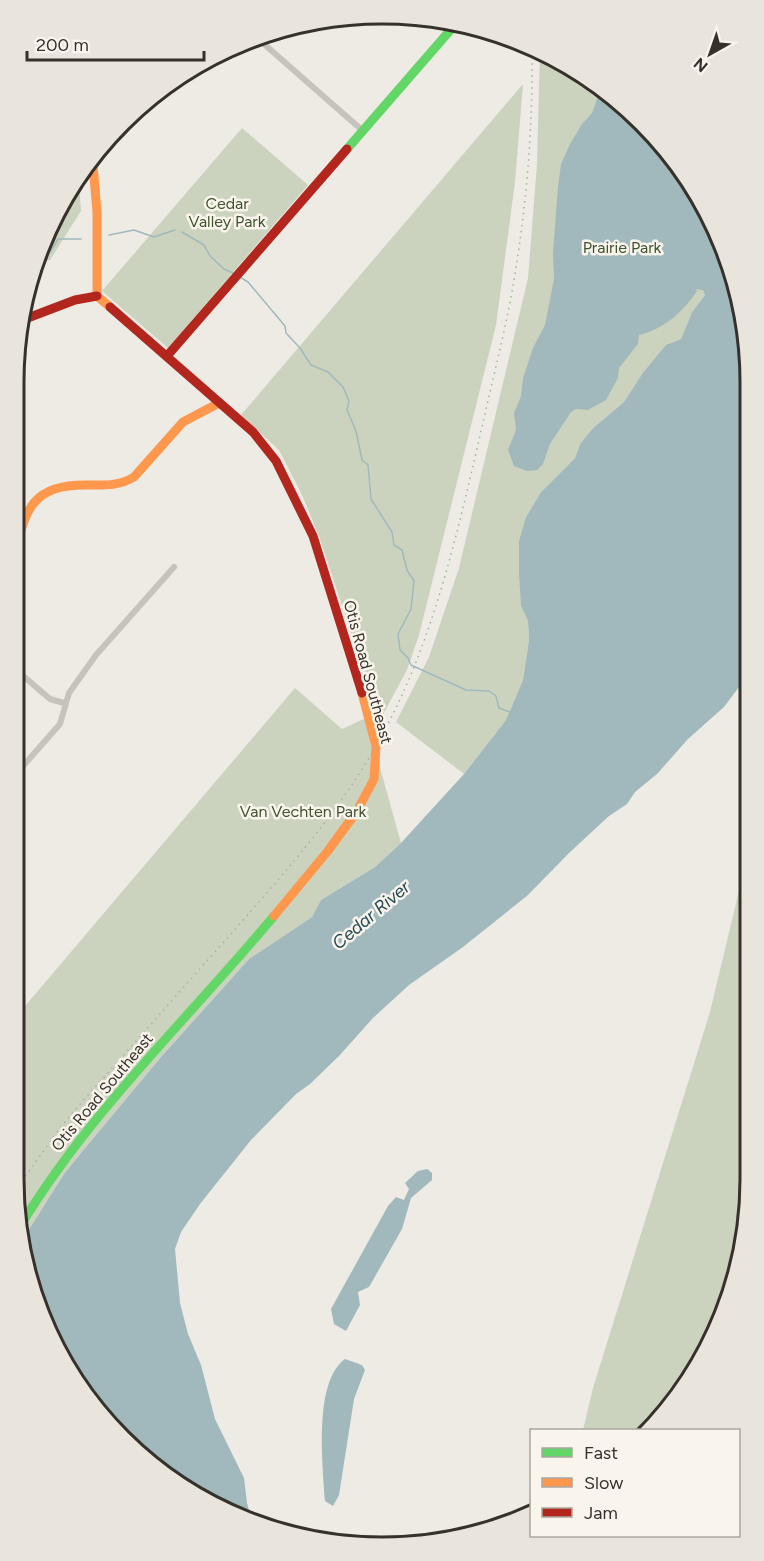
<svg xmlns="http://www.w3.org/2000/svg" width="764" height="1561" font-family="Figtree,sans-serif">
<rect width="100%" height="100%" fill="#edebe4"/>
<g fill="#cbd3bf">
<path d="M540,50L545,51L625,105L688,177L723,241L705,295L692,312L681,339L671,343L642,374L624,402L592,429L580,444L575,458L541,492L526,517L521,606L528,621L529,640L523,680L506,720L464,774L396,722L429,657L459,568L528,278L537,164Z"/>
<path d="M523,84L515,182L496,325L419,635L407,670L380,720L319,536L302,495L279,450L241,415Z"/>
<path d="M242,128L308,185L168,348L102,291Z"/>
<path d="M79,184L81,211L50,260L40,262L51,219Z"/>
<path d="M295,688L342,729L368,717L381,771L401,843L375,867L321,900L312,917L249,959L161,1057L81,1153L64,1174L23,1239L14,1179V1019Z"/>
<path d="M748,853L750,1203L713,1342L649,1430H583L593,1388L710,1012Z"/>
</g>
<g fill="#a1b9bd">
<path d="M587,80L625,105L688,177L723,241L747,334L748,675L724,707L688,739L657,774L635,792L627,804L609,816L569,853L528,895L463,947L409,985L373,1018L339,1056L310,1084L296,1094L251,1140L200,1204L181,1232L175,1249L180,1303L188,1334L201,1365L215,1419L244,1478L247,1503L251,1518L197,1498L90,1404L33,1298L23,1239L64,1174L81,1153L161,1057L249,959L312,917L321,900L375,867L401,843L464,774L506,720L523,680L529,640L528,621L521,606L519,573V541L526,517L541,492L575,458L580,444L592,429L624,402L642,374L666,345L681,339L692,312L705,295L703,290L695,289L697,291C683,312 664,329 639,335L638,344L619,368L618,378L606,400L588,410L576,409L571,412L550,444L543,464L537,470L527,471L514,466L508,450L516,430L514,413L521,396L523,378L533,348L545,325L554,279L553,253L558,186L561,164L570,144L582,124L592,113L598,97L587,84Z"/>
<path d="M427,1169L432,1173V1180L411,1198L402,1229L369,1287L358,1292L360,1305L346,1331L334,1324L331,1309L388,1206L396,1197L404,1200L409,1189L405,1183L418,1171Z"/>
<path d="M345,1359L362,1365L365,1370L354,1399L339,1495L333,1506L325,1501C323,1466 313,1382 345,1359Z"/>
</g>
<g fill="none" stroke-linecap="round" stroke-linejoin="round">
<g stroke="#a1b9bd" stroke-width="1.5">
<path d="M182,232L204,245L210,256L224,269L233,273"/>
<path d="M109,235L134,230L154,237L175,230"/>
<path d="M41,258L50,252L58,239H81"/>
<path d="M240,277L248,282L285,326L286,333L300,348L311,365L328,372L343,387L349,401L347,410L356,431L362,460L368,465L371,499L392,532L394,545L402,550L407,570L414,581L411,609L398,634L400,650L408,658L411,665L466,690L489,691L496,696L499,708L510,712"/>
</g>
<g stroke="#c6c3bd" stroke-width="6">
<path d="M256,37L363,131"/>
<path d="M14,668L50,699L64,703"/>
<path d="M23,766L60,724L69,693L96,655L174,567"/>
</g>
<g stroke="#63d668" stroke-width="9">
<path d="M347,149L453,27"/>
<path d="M21,1225C90,1111 189,1018 274,916"/>
</g>
<g stroke="#ff974d" stroke-width="9">
<path d="M93,165L97,212V296L110,307"/>
<path d="M14,559C25,508 32,484 89,485C106,485 119,486 134,477L183,422L219,403"/>
<path d="M274,916L327,852L357,811L374,779L376,746L362,693"/>
</g>
<g stroke="#b3261e" stroke-width="9">
<path d="M110,307L253,432L276,461L313,536L362,693"/>
<path d="M25,319L75,300L97,296"/>
<path d="M167,356L347,149"/>
</g>
<path stroke="#aeaba7" stroke-width="1.5" stroke-dasharray="1.5 4.5" stroke-linecap="butt" d="M15,1191L60,1128L81,1103C131,1047 181,990 231,934C283,874 337,815 376,746C431,650 455,543 480,436C490,390 502,344 511,297C526,215 533,131 532,48"/>
</g>
<g text-anchor="middle" dominant-baseline="central" stroke-width="5" stroke-linejoin="round" paint-order="stroke">
<g font-size="16" fill="#415331" stroke="#f9f5ec">
<text x="227" y="203">Cedar<tspan x="227" dy="18">Valley Park</tspan></text>
<text x="622" y="247">Prairie Park</text>
<text x="303" y="811">Van Vechten Park</text>
</g>
<g font-size="16" fill="#37312b" stroke="#f9f5ec">
<text transform="translate(368 672) rotate(75)">Otis Road Southeast</text>
<text transform="translate(102 1092) rotate(-50)">Otis Road Southeast</text>
</g>
<g font-size="18" font-style="italic" fill="#244a55" stroke="#f9f5ec">
<text transform="translate(371 915) rotate(-40)">Cedar River</text>
</g>
</g>
<path d="M0 0H764V1561H0ZM382 24H382A358 358 0 0 1 740 382V1179A358 358 0 0 1 382 1537H382A358 358 0 0 1 24 1179V382A358 358 0 0 1 382 24Z" fill="#e9e5dd" fill-rule="evenodd"/>
<path fill="none" stroke="#37312b" stroke-width="3" d="M382 24H382A358 358 0 0 1 740 382V1179A358 358 0 0 1 382 1537H382A358 358 0 0 1 24 1179V382A358 358 0 0 1 382 24Z"/>
<rect x="530" y="1429" width="210" height="108" fill="#f9f5ec" stroke="#aba79f" stroke-width="1.5"/>
<rect x="542" y="1448" width="30" height="9" fill="#63d668" stroke="#aba79f" stroke-width="1.5"/>
<text x="584" y="1459" font-size="18" fill="#37312b">Fast</text>
<rect x="542" y="1478" width="30" height="9" fill="#ff974d" stroke="#aba79f" stroke-width="1.5"/>
<text x="584" y="1489" font-size="18" fill="#37312b">Slow</text>
<rect x="542" y="1508" width="30" height="9" fill="#b3261e" stroke="#aba79f" stroke-width="1.5"/>
<text x="584" y="1519" font-size="18" fill="#37312b">Jam</text>
<g transform="translate(710 54) rotate(220)" stroke="#f9f5ec" stroke-width="4.5" paint-order="stroke">
<path d="M0-4.5L10 22L0 15L-10 22Z" fill="#37312b"/>
<text y="-9" font-size="16" font-weight="bold" text-anchor="middle" fill="#37312b">N</text>
</g>
<path d="M27 51v9h177v-9" fill="none" stroke="#37312b" stroke-width="3"/>
<text x="36" y="51" font-size="18" fill="#37312b" stroke="#f9f5ec" stroke-width="4.5" paint-order="stroke">200 m</text>
</svg>
